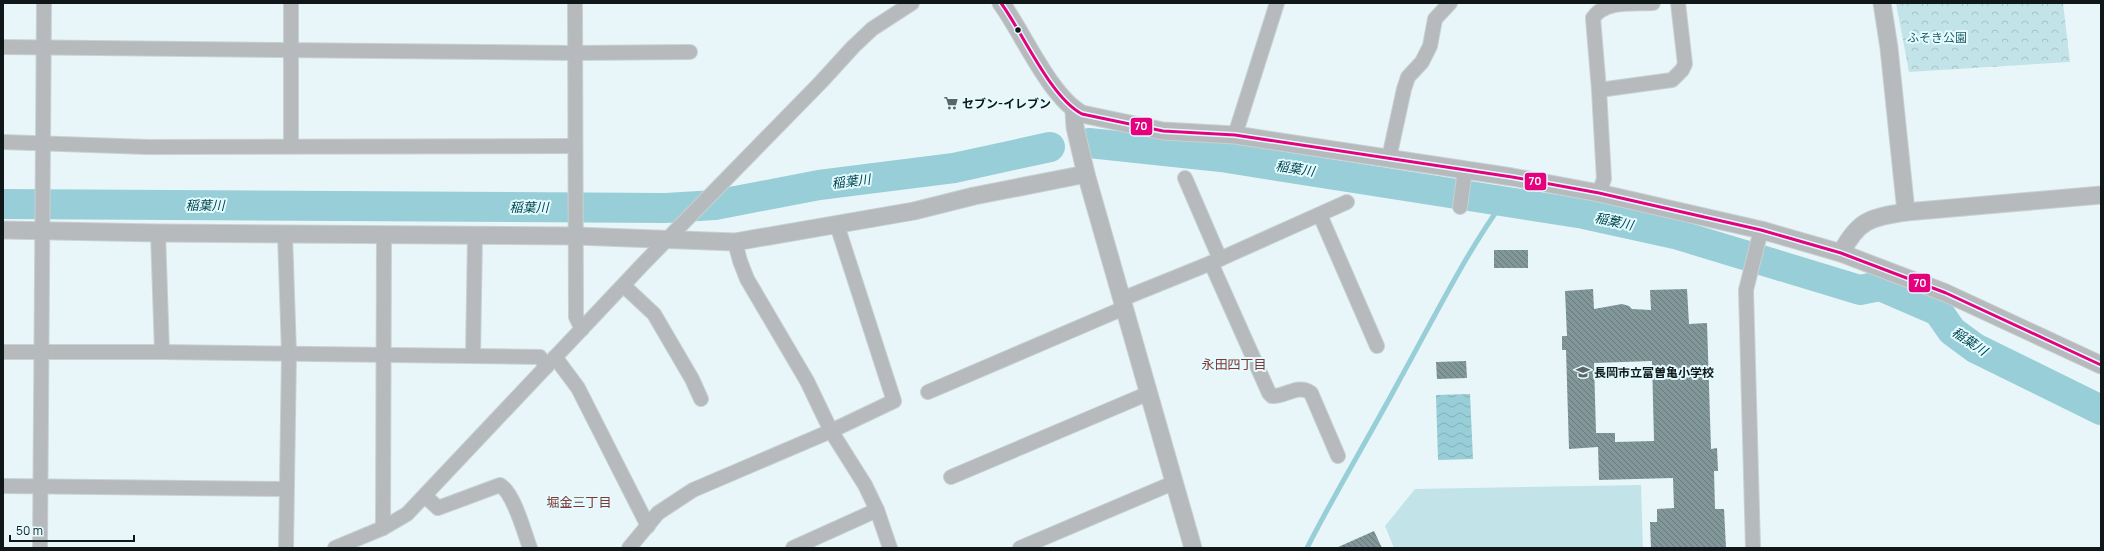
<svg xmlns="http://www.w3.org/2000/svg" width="2104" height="551" font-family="Manrope,'Noto Sans JP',sans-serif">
<defs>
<pattern id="park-crowns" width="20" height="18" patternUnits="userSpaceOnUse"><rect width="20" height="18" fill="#c2e3e8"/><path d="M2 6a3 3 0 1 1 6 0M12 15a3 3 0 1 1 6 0" fill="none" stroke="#a6c2c6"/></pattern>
<pattern id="water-waves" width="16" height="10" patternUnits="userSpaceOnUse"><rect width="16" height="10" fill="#98ced7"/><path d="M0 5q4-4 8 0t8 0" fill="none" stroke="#82b0b8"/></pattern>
<pattern id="building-back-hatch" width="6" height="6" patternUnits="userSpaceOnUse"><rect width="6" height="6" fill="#81979a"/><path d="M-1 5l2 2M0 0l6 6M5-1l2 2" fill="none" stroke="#687a7d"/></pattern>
</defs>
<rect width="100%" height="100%" fill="#e9f6f9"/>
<path fill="url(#park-crowns)" d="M1896,3H2063L2070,62L1909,72Z"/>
<path fill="#c2e3e8" d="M1641,485L1643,548H1394L1385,526L1415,489Z"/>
<path fill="url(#water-waves)" d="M1470,394L1473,459L1438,460L1436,395Z"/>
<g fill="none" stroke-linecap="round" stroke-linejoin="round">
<path stroke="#98ced7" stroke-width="5" d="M1307,548C1336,491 1369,437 1399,381C1433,320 1463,258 1503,202"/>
<g stroke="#98ced7" stroke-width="30">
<path d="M1089,143L1221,157L1584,214L1675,234L1860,290L1880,286L1938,311L1952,331L1975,348L2101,410"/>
<path d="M3,204L666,208L715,205L819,185L954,168L1050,147"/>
</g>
</g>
<g fill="url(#building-back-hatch)" fill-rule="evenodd">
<rect x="1494" y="250" width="34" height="18"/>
<path d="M1593,289L1594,309L1622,304L1629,306L1632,309L1651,310L1650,290L1687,289L1689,324L1707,323L1711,449L1717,448L1718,471H1714L1715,509H1724L1726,548H1651L1650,522H1657V509L1674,508L1673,478L1599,480L1598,447L1569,449L1566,350H1562V336H1567L1565,291ZM1652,361L1654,441L1615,442V433H1596L1594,363Z"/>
<path d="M1466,361L1467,378L1437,379L1436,362Z"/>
<path d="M1374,531L1382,548H1336Z"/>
</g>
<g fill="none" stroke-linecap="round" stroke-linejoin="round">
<defs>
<g id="minor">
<path d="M575,3L576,317L582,329"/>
<path d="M3,47L574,53L690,52"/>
<path d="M1599,90L1672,80L1682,70L1685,64L1678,3"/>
<path d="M1235,135L1277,3"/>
<path d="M3,142L148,147L575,146"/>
<path d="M291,145V3"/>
<path d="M1389,158L1404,89L1408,77L1422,62L1430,46L1435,19L1450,3"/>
<path d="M1185,178L1220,259"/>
<path d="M1599,193L1604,179L1599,90L1593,18C1605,0 1633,4 1653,3"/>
<path d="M1460,207L1465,170"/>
<path d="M1320,215L1377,346"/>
<path d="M158,233L162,352"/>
<path d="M285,234L289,353L286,548"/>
<path d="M735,242L740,261L747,279L807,381L831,431L865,485L877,510L890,548"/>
<path d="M1211,263L1269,393L1272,396C1286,397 1298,383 1311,393L1338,456"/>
<path d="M624,286L654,314L692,379L701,399"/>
<path d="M1122,299L1211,263L1347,202"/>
<path d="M3,352H162L540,357L546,367"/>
<path d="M473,356L475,236"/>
<path d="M555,357L578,388L648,526"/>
<path d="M928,392L1124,308"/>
<path d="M951,477L1149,393"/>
<path d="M3,486L286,489"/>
<path d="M425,496L438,508L500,485C514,493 524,532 530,548"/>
<path d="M383,528L384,234"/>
<path d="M40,548L44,3"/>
<path d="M335,548L383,528L407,514L644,263L821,82L853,47L872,29L912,3"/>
<path d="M629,548L658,513L693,490L831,431L894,401L837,225"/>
<path d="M793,548L877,510"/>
<path d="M1020,548L1173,483"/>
<path d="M1753,548L1746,290L1761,230"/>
</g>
<g id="tertiary">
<path d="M1001,3C1023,33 1050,97 1082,114L1163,131L1235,135L1512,177L1599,193L1761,230L1841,253L1946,293L2101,365"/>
<path d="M1882,3L1889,48L1906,212"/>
<path d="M1074,110L1075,127L1086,174L1193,548"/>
<path d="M3,230L158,233L576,236L735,242L914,211L974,196L1086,174"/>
<path d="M1841,253C1859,219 1870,218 1906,212L2101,195"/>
</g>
</defs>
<use href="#minor" stroke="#c8d1d3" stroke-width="16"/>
<use href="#tertiary" stroke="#c8d1d3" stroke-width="19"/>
<use href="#minor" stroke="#b6babc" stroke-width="14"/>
<use href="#tertiary" stroke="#b6babc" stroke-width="17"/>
<defs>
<path id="bus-1" d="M1001,3C1023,33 1050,97 1082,114L1163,131L1235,135L1512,177L1599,193L1761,230L1841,253L1946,293L2101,365"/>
</defs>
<use href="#bus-1" stroke="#e3fbff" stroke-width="6"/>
<use href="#bus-1" stroke="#e5007d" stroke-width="3"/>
</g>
<defs>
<symbol id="supermarket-bare" viewBox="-9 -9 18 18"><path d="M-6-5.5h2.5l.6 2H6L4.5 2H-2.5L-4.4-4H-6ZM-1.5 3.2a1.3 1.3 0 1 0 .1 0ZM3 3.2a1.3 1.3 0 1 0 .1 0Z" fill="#5b6567" stroke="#e3fbff" stroke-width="2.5" paint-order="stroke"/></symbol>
<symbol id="school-bare" viewBox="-9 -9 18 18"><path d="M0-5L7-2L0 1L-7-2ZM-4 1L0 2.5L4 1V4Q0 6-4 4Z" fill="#5b6567" stroke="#e3fbff" stroke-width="2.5" paint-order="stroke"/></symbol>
</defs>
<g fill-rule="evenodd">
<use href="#supermarket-bare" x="941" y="93" width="20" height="20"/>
<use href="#school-bare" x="1573" y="362" width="20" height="20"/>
</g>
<circle fill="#0f1719" stroke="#e3fbff" stroke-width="1.5" cx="1018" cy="30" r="3.5"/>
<g text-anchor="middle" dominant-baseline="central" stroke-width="4" stroke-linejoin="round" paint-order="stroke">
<g font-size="12" fill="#215e66" stroke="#e3fbff">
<text x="1937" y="37">ふそき公園</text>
</g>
<g font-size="12" font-weight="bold" fill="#0f1719" stroke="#e3fbff" text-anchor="start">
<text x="962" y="103">セブン-イレブン</text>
<text x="1594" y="372">長岡市立富曽亀小学校</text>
</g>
<g font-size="13" font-style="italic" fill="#00464e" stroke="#e3fbff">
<text transform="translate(1295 168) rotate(9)">稲葉川</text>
<text transform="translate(851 181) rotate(-7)">稲葉川</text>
<text x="205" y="205">稲葉川</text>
<text x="529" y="207">稲葉川</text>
<text transform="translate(1614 221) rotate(12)">稲葉川</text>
<text transform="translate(1970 341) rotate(34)">稲葉川</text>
</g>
<g font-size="13" fill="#7f3831" stroke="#e3fbff">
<text x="1234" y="364">永田四丁目</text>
<text x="579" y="502">堀金三丁目</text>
</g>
</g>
<g stroke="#e3fbff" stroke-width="1.5">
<rect x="1130" y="117" width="23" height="19" rx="4" fill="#e5007d"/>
<rect x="1524" y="172" width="23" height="19" rx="4" fill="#e5007d"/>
<rect x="1908" y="273" width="23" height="20" rx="4" fill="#e5007d"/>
</g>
<g font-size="11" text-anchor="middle" font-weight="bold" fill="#fff">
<text x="1141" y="130">70</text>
<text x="1535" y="185">70</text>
<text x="1920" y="287">70</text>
</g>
<rect width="2104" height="551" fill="none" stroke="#0f1719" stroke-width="8"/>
<path d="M10 535v6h124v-6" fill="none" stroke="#0f1719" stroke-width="2"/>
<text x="16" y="535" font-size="12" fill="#0f1719" stroke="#e3fbff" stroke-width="3" paint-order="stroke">50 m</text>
</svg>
